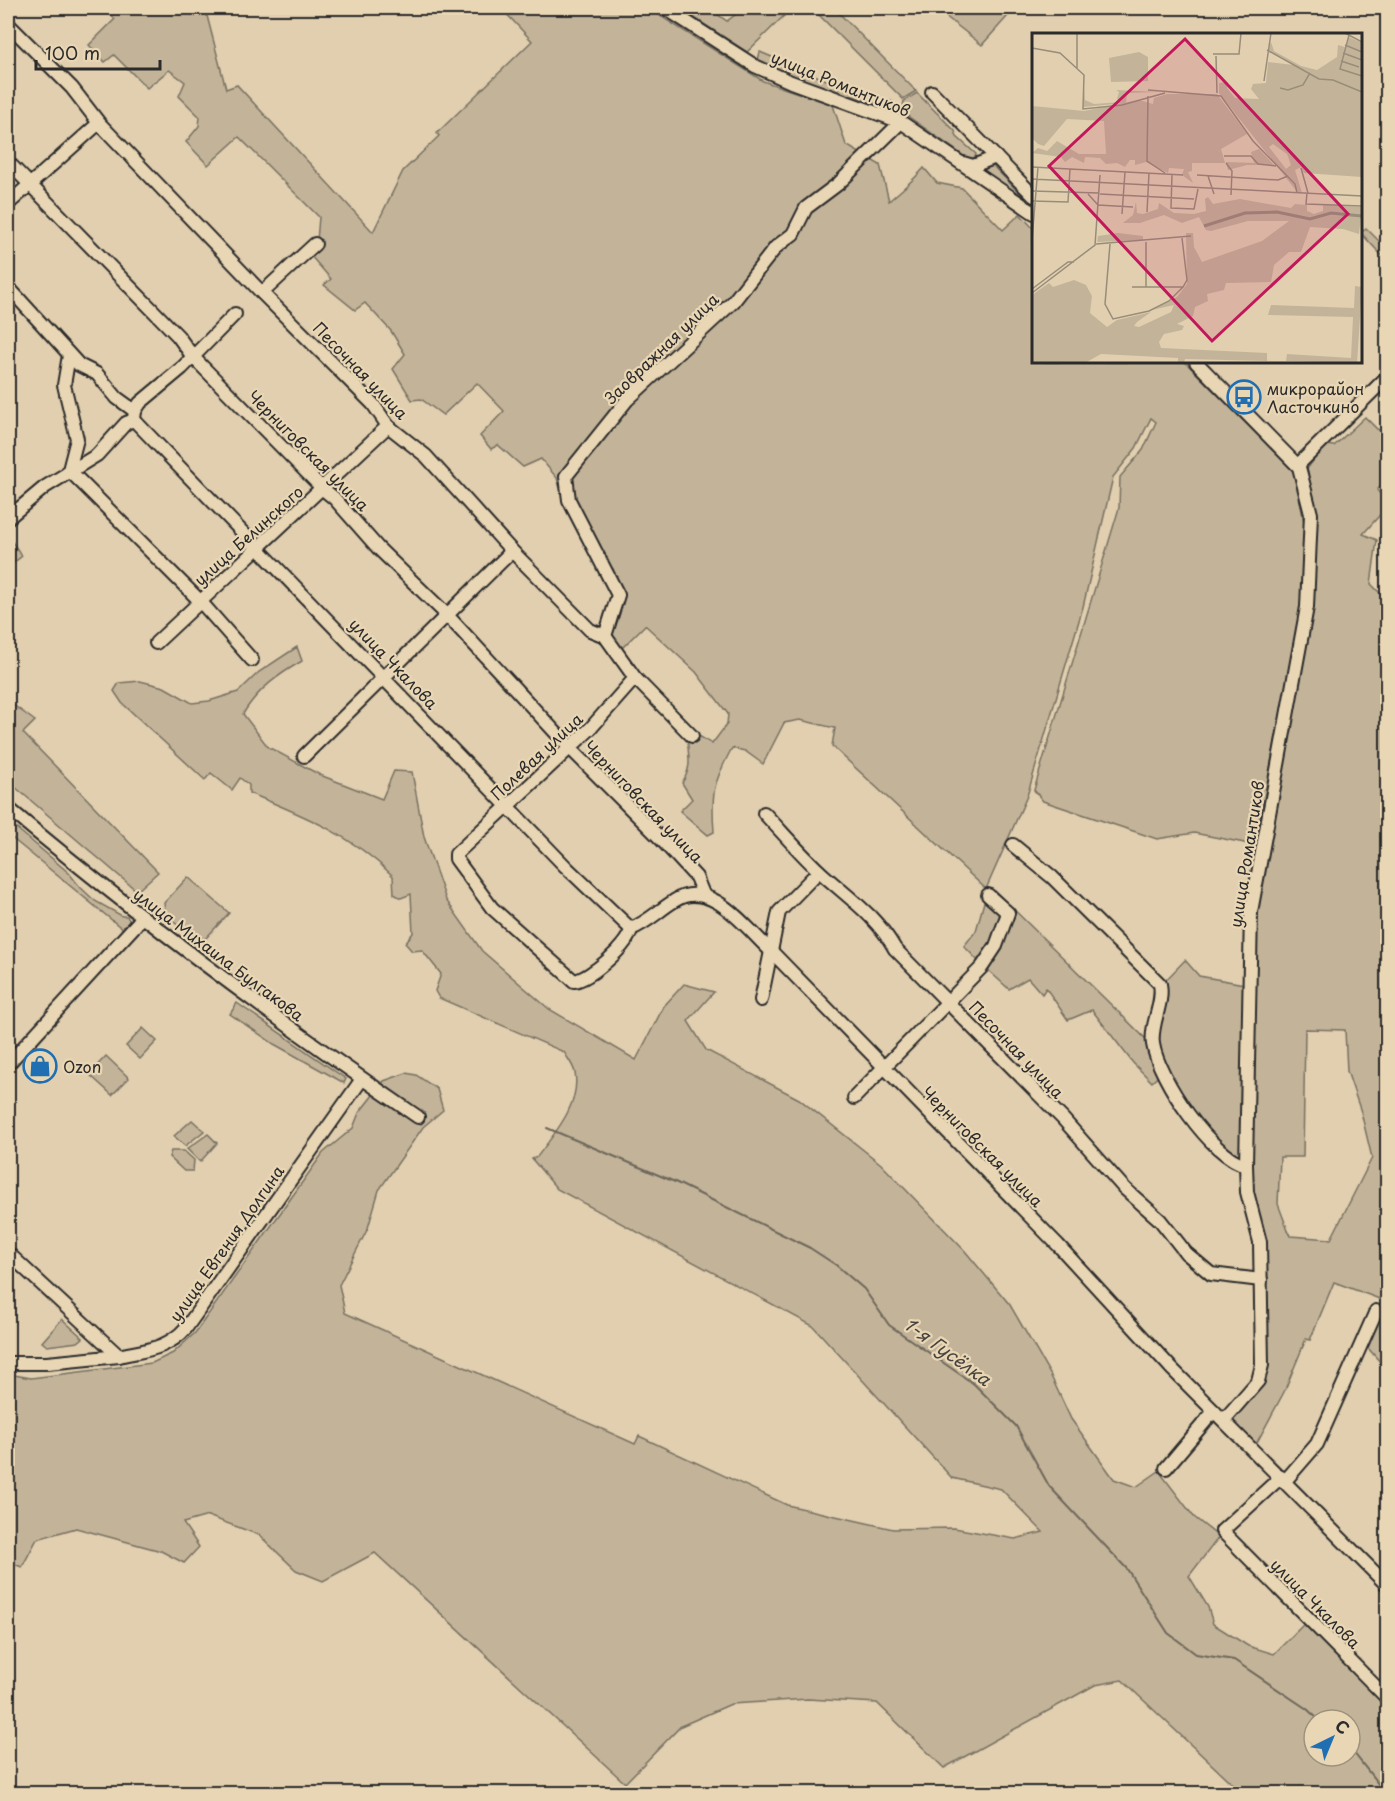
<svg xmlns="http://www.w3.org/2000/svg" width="1395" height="1801" font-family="'Playpen Sans',sans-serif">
<rect width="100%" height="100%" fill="#e1cfaf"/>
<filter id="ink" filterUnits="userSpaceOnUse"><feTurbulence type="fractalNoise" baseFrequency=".0167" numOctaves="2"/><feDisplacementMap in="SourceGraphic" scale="12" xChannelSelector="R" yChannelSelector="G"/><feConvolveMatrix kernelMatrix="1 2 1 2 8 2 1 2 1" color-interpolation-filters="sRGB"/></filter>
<g filter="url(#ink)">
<g fill="#c3b499" stroke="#777062" stroke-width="1.5" fill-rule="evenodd">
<path d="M104,8H205L226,89L237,85L373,232L403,171L439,136L437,133L532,41L501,8H648L763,81L833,105L846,145L880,165L889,201C901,190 913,181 924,168L937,183L962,188L1003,230L1020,214L1033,228L1034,362H1185L1292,470L1296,477L1306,535L1301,608L1255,845L1194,833L1157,839L1043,801L1034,790L1119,508L1120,477L1143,450L1156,422L1151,418L1136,448L1113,477L1083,607L1027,796L986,889L832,746L835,728L800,720L784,723L763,764L745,751L732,748C713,783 711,793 714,832L708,835L680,811L692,799L682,783C696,760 684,753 689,730L712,744L727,724L728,714L696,672L645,625L619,651L610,637L621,597L613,569L601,568L563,499L557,478L541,459L523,467L498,445L491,449L480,436L504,411L477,383L443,415L421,399L412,400L393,369L405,354L391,331L365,303L355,310L324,285L331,279L309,254L317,241L319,217L239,137L208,165L186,142L199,126L200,117L179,96L185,82L169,70L147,88L114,55L105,62L89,45L115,19Z"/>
<path d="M679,8H708L727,21L744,8H792L747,52Z"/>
<path d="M812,8H834L916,91L903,99Z"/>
<path d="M935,8H1015L982,45Z"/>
<path d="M760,52L831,82L893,102L892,109L786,74L758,60Z"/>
<path d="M917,93L955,131L957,137L976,154L975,158H967L902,112L904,101Z"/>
<path d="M993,166L1033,207L978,169Z"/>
<path d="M1366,228L1387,249V261L1361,233Z"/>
<path d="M1365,417L1377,429L1388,434L1387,480L1377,490L1387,502V507L1363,534L1377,540L1371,584L1388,601L1387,1370L1368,1348L1385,1301L1334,1282L1310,1340L1306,1339L1284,1392L1255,1446L1231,1424V1417L1264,1375L1251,1198L1254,913L1312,608L1317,514L1307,469L1325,445L1334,446ZM1305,1029L1345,1030L1347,1071L1361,1112L1372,1158L1331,1239L1290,1236L1278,1204L1280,1157H1303Z"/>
<path d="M8,536L22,556L8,567Z"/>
<path d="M297,647L302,661C278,675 258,689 243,714L268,747L320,775L382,799L394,771L412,772L424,837L446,900L482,951L549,1009L636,1060L664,1006L684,984L714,992L688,1021L706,1050L799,1099L881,1164L965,1251L1010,1305L1050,1374L1071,1419L1114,1479L1136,1487L1159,1471L1194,1517L1219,1537L1189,1576L1208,1607L1213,1624L1248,1646L1274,1654L1305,1623L1387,1704V1793H1242L1122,1680L1095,1685L944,1768L877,1703L808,1699L731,1704L681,1726L625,1783L375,1553L323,1581L296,1570L259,1535L208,1516L183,1523L199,1547L184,1563L161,1551L76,1528L37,1539L22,1567L8,1562V1374L31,1378L152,1363L173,1353L195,1333L323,1153L353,1128L359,1113L384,1081L406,1073L416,1075L437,1089L443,1110L423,1127L379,1190L368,1228L339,1285L345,1313L635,1444L639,1436L787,1505L893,1529L954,1528L1015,1539L1043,1532L1001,1489L952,1478L813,1326L557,1189L532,1159L537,1157C554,1134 581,1104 575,1073C574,1066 568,1059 564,1052L439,998L435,991L441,974L422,950L412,951L405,943L413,933L411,894L401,898L394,894L393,876C352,835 303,815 249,793V785L240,778L232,790L211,773L205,780L122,703L114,691L119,683L140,681L164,687L192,703L209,701L238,692L259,672ZM1314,1720H1350V1756H1314Z"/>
<path d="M8,701L35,721L23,733L158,872L137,891L8,781Z"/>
<path d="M8,821L69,873L80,887L95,901L122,916H127L131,924L124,930L8,835Z"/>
<path d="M188,877L229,913L206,938L196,939L166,916L164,903Z"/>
<path d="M995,891L1148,1041L1162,984L1185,960L1199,976L1244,984L1241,1154L1233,1156L1196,1121L1164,1071L1152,1082L1133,1063L1092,1010L1068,1020L1046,988L1042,994L1028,978L1009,989L989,971L981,974L979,962L964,946L976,931L984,902Z"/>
<path d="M237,1003L346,1079L344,1083L274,1044L230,1014Z"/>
<path d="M143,1028L157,1041L140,1059L126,1046Z"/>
<path d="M106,1056L129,1078L112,1095L89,1074Z"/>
<path d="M192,1120L204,1131L185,1146L174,1136Z"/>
<path d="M208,1134L217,1143L200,1162L187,1149Z"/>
<path d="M171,1151H184L194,1160L193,1171H184L169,1157Z"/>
<path d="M62,1319L83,1338L78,1342L47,1346L42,1342Z"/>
</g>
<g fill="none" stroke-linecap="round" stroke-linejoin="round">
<g stroke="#6d665a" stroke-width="2">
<path d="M547,1128L675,1182L810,1248L836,1265L864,1289L889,1325L974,1384L1016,1426L1049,1486L1127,1569L1168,1633L1196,1654L1234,1660L1307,1709L1319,1720"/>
<path d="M1350,1748L1386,1794"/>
</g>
<defs>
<g id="minor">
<path d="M665,8L755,66L791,82L901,122L1034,213"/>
<path d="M8,24L72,88L99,123L262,293L373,404L388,426L426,456L512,551L590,630L605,636L635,678L692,736"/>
<path d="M932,92L1034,196"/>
<path d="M8,162L178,336L193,357L323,489L334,498L378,548L447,615L570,748L660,838L696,877L703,894"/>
<path d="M963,163L973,166L996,157"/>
<path d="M8,204L99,123"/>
<path d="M8,287L79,365L97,374L117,398L135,411"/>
<path d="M262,293L315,244"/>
<path d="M69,355L64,385L77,439L69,470L200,601L252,660"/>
<path d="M1196,362L1299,467L1311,514L1307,607L1251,912L1246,1165L1247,1192L1260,1242L1262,1365L1258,1381L1224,1420"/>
<path d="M134,419L135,411L140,403L182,368L235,314"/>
<path d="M134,420L566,867L631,929"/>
<path d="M1298,465L1388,376"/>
<path d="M8,518L45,487L97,455L126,423L134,420"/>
<path d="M605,636L618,595L569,500L566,476L627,400L733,302L776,247L793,234L806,208L838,184L901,122"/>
<path d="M156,643L388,426"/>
<path d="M304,756L512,551"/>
<path d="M8,808C139,918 276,1020 418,1117"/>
<path d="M764,813C782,832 799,852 818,870C846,896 876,915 895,949L1063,1119L1124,1188L1160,1220L1186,1253L1211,1274L1261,1280"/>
<path d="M1013,845L1052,877L1160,984C1164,1004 1150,1024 1153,1044C1158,1078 1212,1158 1246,1165"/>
<path d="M631,929C648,922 658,911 674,901C710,877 746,928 770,950L1058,1245L1172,1369L1388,1586"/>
<path d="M631,929C629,945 590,979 574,981L492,908L456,859V854L590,729L635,678"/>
<path d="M761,1000L779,912L819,871"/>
<path d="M8,1064L143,917"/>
<path d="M854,1098L982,967L996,946L1008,913L988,895"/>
<path d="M8,1253L119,1356C145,1350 168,1349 186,1328L362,1079"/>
<path d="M8,1363H47L119,1356"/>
<path d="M1166,1468L1214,1411"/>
<path d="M1281,1477L1222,1531L1388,1699"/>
<path d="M1285,1481L1317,1444L1376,1311"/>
</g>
</defs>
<use href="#minor" stroke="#2b2b2b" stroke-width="16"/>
<use href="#minor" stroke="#e9d6b4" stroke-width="12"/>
</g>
</g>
<defs>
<symbol id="bus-ring" viewBox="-11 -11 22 22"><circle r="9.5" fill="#e9d6b4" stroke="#1f6fb2" stroke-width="1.5"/><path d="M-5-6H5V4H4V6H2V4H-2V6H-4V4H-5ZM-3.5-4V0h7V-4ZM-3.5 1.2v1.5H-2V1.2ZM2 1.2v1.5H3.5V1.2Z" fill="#1f6fb2"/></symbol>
<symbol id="shop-ring" viewBox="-11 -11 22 22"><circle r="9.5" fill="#e9d6b4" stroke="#1f6fb2" stroke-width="1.5"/><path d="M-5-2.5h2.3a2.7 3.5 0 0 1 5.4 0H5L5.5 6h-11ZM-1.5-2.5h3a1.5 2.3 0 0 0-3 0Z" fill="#1f6fb2"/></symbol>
</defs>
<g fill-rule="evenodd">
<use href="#bus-ring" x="1225" y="378" width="38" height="38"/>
<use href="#shop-ring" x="21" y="1047" width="38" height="38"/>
</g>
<g text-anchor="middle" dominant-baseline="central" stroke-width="4.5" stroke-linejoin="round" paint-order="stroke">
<g font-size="16" fill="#2b2b2b" stroke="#e9d6b4">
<text transform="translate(841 83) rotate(22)">улица Романтиков</text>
<text transform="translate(661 348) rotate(-44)">Заовражная улица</text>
<text transform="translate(361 370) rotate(46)">Песочная улица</text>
<text transform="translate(309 450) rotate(45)">Черниговская улица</text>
<text transform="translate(248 535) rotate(-42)">улица Белинского</text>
<text transform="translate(394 663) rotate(46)">улица Чкалова</text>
<text transform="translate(536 756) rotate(-43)">Полевая улица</text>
<text transform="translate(644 801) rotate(46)">Черниговская улица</text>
<text transform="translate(1246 854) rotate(-81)">улица Романтиков</text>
<text transform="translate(219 954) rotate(37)">улица Михаила Булгакова</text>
<text transform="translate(1017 1049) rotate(46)">Песочная улица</text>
<text transform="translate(983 1146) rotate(45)">Черниговская улица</text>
<text transform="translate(226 1243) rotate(-55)">улица Евгения Долгина</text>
<text transform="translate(1316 1603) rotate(45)">улица Чкалова</text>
</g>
<g font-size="16" fill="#2b2b2b" stroke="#e9d6b4" text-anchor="start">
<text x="1267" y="388">микрорайон<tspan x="1267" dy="18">Ласточкино</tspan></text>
<text x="63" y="1066">Ozon</text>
</g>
<g font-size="18" font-style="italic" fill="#46443f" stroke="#e9d6b4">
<text transform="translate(948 1351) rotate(36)">1-я Гусёлка</text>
</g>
</g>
<g transform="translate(1032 33)">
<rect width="330" height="330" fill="#e1cfaf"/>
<path d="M317,4L330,10V144L272,140L269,134L263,137L270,160H266L187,60V50L196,49L195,55L203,65L227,66L219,56L221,51L234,50L236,29L262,32L236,17L239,9L242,18L269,33L285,37L305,24L306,12L313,14ZM241,111L255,121L259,132L254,136L237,114ZM107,19L116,24V48L79,49L77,25ZM52,54L53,67L62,71L89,69L85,66L87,59L84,57L126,59L95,60L94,70L51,74ZM135,61H185L215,101L189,116L193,130H160V138L156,139L161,150L150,142L152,136L137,135L136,140L114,129L103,132V127H98L93,134L85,130L74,131L68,125L53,124L52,130L40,124L33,129L29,124L0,120L6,115L15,118L25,108L47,121H74L72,88L35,86L12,113L6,111L0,105V73L52,78L107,67L121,71L122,65ZM227,116L242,132H215L196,137L194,129L222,130L219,119ZM176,164L181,171L208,166L259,175L263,171L275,172V178L282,181L291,178V172L330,174L327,201L311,196L278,194L269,219H257L242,232L239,249L194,250L192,257L175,261L176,268L163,274L161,283L145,291L152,293L150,297L132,301L127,309L129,315L235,320V328L153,326L152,330H146V325L69,321L53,330H0V262L17,250L21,254L42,247L54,252L60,263L58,280L75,294L85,287L119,279L105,289L102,293L107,294L139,279L142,272L120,277L145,264L155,251L154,200H161L162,214L170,229L230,208L257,188H216L179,198L174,197L167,184L150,190L132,182L108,190H91L101,182L104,169L105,180L111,181L126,176L127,170L142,180L162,181L174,178L173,166ZM86,200L111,203V207L65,209L66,203ZM323,253L330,254L325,330L254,328L255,321L319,325L321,284L236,282L239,272L322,275Z" fill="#c3b499" fill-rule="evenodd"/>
<path fill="none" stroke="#998e7a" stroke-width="3" d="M172,193L213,180L245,179L278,186L299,180L330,183"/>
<path fill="none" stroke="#988d7a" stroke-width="1.5" d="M313,0L330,9M317,2L308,36L330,43M313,12L330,19M0,15L28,20L52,42L51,76L90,72L133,60M235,17L287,46L301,47L330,59M311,20L330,27M181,21H207L209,0M184,23L185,60M309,28L327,34M45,36V0M232,48L239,0M248,55L256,57L271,52L278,40M116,57L189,63L221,108L263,151L265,160M116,63L115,128L133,140M192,123H219L226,131L244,133M194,130L200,138L199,162M0,134L151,142M269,135L276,160M140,141L139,175L162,176L166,156M165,142L246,147L256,143M176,143L182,161M0,146L330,163M0,158L67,160M275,160L274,171L330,173M56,161L66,172L101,174M68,161L162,166M0,168L36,169L38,136M115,179L117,140M90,181L93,139M0,207L6,134M114,209V254M64,211L159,203M78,211L73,271L81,286L117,278L137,268L151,254M100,254H151L155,247L150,205M0,256L36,229H42M0,260L63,212L68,142"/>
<path fill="#c2185b" fill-opacity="0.15" stroke="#c2185b" stroke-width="3" d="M153,6L316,181L180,308L17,133Z"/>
<rect width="330" height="330" fill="none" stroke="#2b2b2b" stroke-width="3"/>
</g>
<rect width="1395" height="1801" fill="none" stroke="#e9d6b4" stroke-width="30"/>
<rect x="15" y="15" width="1365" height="1771" fill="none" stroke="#2b2b2b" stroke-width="2" filter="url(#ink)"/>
<g transform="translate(1332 1738) rotate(43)"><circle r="28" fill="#e9d6b4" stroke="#9d927d" stroke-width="1.5"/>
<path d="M0-4.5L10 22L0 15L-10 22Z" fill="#1f6fb2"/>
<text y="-9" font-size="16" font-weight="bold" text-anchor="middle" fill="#2b2b2b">С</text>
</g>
<path d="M36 60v9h124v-9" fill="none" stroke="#2b2b2b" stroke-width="3"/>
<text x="45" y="60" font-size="18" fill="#2b2b2b" stroke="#e9d6b4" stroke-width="4.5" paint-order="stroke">100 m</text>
</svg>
